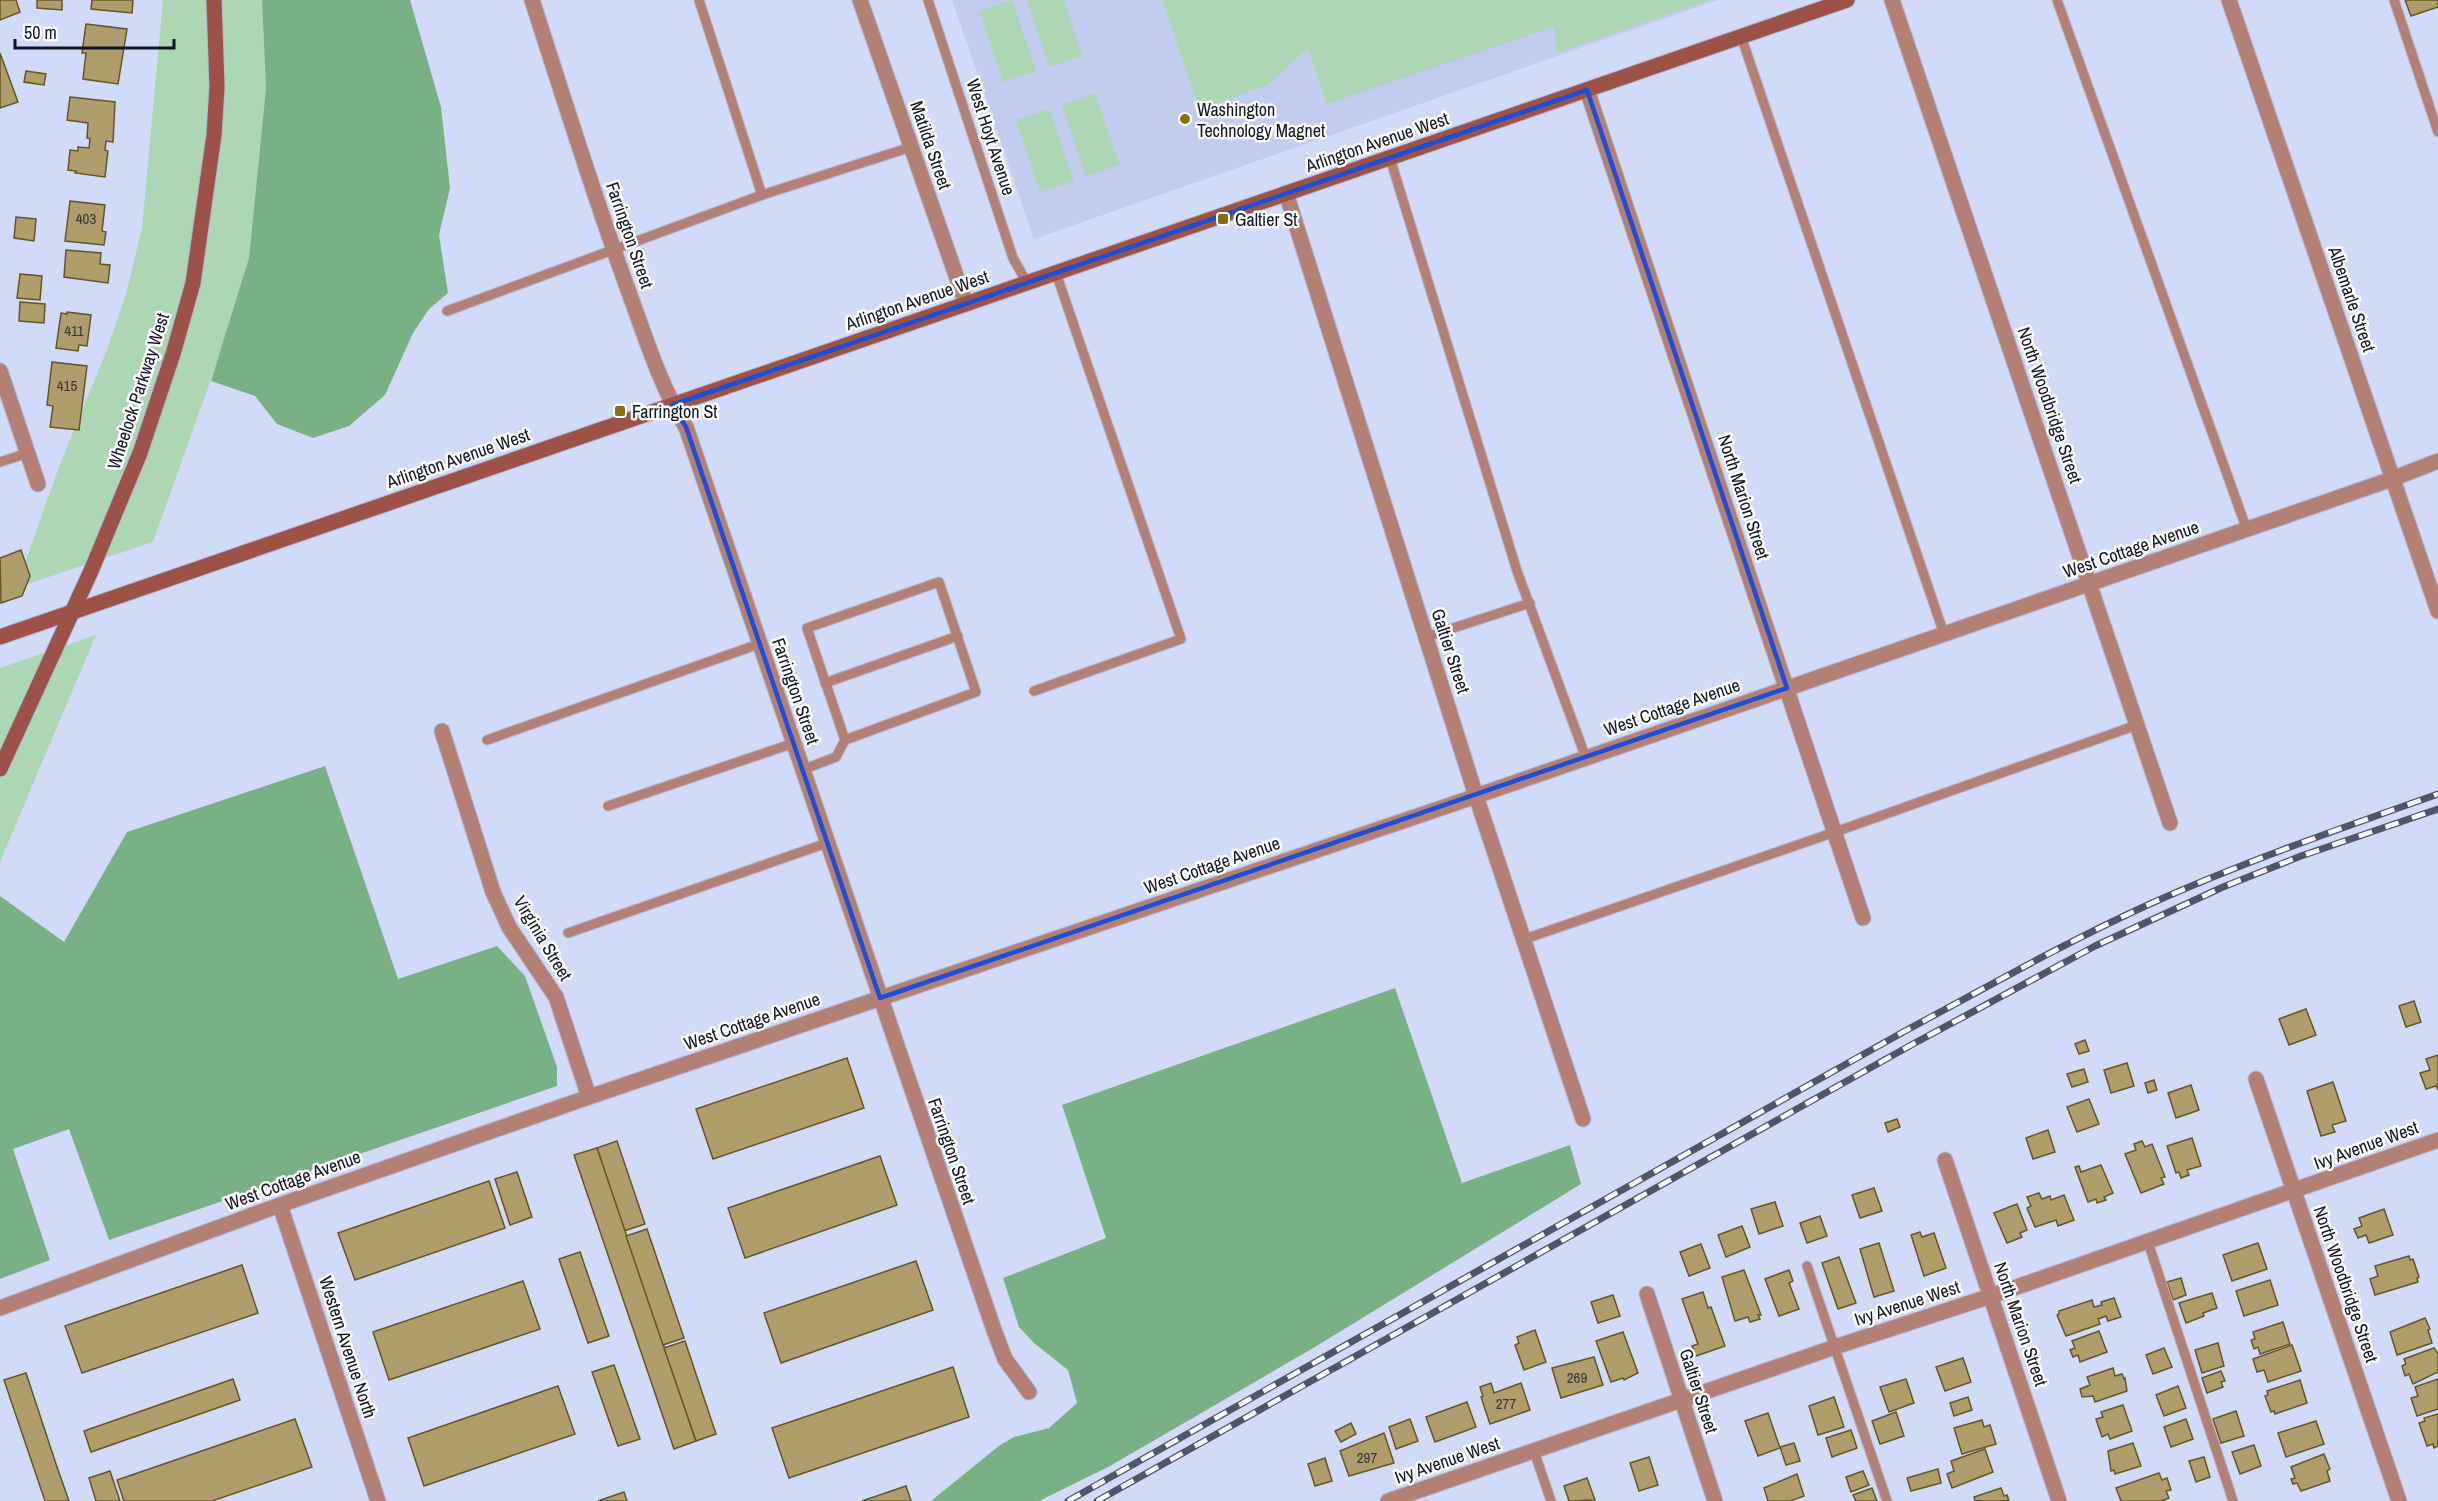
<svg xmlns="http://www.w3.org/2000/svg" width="2438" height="1501" font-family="'Archivo Narrow',sans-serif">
<rect width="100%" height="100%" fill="#d1dbf9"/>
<path fill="#c1ccee" d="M952,0H1718L1034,239Z"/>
<g fill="#abd7b4">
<path d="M163,0H262L266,88L249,258L221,351L153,542L16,588L60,464L106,352L126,294L142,228Z"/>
<path d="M1012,0L1036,71L1003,82L979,11Z"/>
<path d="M1027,0H1064L1082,56L1049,67Z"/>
<path d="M1162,0H1710L1557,53L1554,27L1327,104L1308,48L1269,84L1200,110Z"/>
<path d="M1095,93L1120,165L1086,176L1062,105Z"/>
<path d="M1049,109L1074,181L1040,192L1016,120Z"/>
<path d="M96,635L0,862V668Z"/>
</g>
<g fill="#78b185">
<path d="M262,0H410L441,107L450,188L439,235L448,293L429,309L413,333L385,395L349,426L313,438L277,424L255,396L211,381L249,258L266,88Z"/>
<path d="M325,766L398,979L497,946L525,976L557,1067V1086L109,1240L69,1129L13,1149L50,1260L0,1279V896L64,942L127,832Z"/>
<path d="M1395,988L1462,1183L1570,1145L1581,1184L1315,1347L1110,1466L1039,1501H931L1000,1445L1014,1437L1049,1428L1077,1403L1068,1370L1034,1343L1019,1327L1003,1278L1106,1238L1062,1105Z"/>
</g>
<g fill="#af9d6b" stroke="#655523" stroke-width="1.5">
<path d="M0,0H16L20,12L0,20Z"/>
<path d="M37,0H62V10L37,8Z"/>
<path d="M92,0H133L132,13L91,9Z"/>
<path d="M2405,0H2438V7L2411,16Z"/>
<path d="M86,24L127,29L118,84L83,79L86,53H82Z"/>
<path d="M0,53L18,102L0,108Z"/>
<path d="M26,71L46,74L44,85L24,82Z"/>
<path d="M70,97L115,102L113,142L106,141L105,150L108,151L105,177L75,173L76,171L68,170L70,150L78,151V147L89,148L90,139L87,138L88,123L67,120Z"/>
<path d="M70,201L105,205L102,231L106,232L104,245L65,241Z"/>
<path d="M16,217L36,219L34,241L14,238Z"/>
<path d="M66,250L101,253L100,264L110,265L108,283L64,277Z"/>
<path d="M20,274L42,276L40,300L17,298Z"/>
<path d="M20,302L45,304L44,323L19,321Z"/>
<path d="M67,312L91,315L87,346L79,345L78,351L56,348L61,313L67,314Z"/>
<path d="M52,362L87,366L79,430L50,427L53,406L47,405Z"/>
<path d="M21,550L30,576L22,596L1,603L0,558Z"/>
<path d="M2414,1001L2421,1022L2406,1027L2399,1006Z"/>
<path d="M2306,1009L2316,1035L2289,1045L2279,1019Z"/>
<path d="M2085,1040L2089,1051L2079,1054L2075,1044Z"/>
<path d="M2438,1055V1090L2436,1086L2426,1089L2420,1073L2430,1070L2426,1059Z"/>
<path d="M847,1058L864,1108L713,1159L696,1109Z"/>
<path d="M2127,1063L2134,1086L2111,1093L2104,1070Z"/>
<path d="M2084,1069L2088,1082L2072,1087L2067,1074Z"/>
<path d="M2154,1080L2157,1090L2148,1093L2145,1083Z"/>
<path d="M2333,1082L2346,1121L2332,1125L2335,1132L2321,1136L2307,1091Z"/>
<path d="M2191,1085L2199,1110L2176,1118L2168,1093Z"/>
<path d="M2089,1099L2099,1124L2077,1132L2067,1107Z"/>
<path d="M1897,1119L1900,1127L1888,1132L1885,1123Z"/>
<path d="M2048,1130L2055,1152L2033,1159L2026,1138Z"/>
<path d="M2192,1138L2201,1166L2187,1170L2189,1175L2181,1178L2179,1172L2176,1173L2167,1146Z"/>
<path d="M617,1141L645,1224L624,1231L597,1148Z"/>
<path d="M2142,1141L2145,1147L2152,1144L2165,1177L2161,1178L2164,1184L2141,1193L2125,1154L2136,1150L2134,1144Z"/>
<path d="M597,1148L696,1441L674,1449L574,1155Z"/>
<path d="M880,1156L897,1205L745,1258L728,1208Z"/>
<path d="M2101,1165L2113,1193L2104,1197L2106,1200L2097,1203L2096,1199L2088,1202L2075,1167L2079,1166L2081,1172Z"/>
<path d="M517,1172L532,1217L510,1225L495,1179Z"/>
<path d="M489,1181L505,1228L355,1280L338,1233Z"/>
<path d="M1874,1188L1882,1211L1860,1218L1852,1195Z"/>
<path d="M2039,1193L2042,1199L2050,1196L2051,1200L2064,1195L2074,1220L2058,1226L2056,1220L2035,1227L2027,1208L2031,1206L2027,1197Z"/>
<path d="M1775,1202L1783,1226L1759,1234L1751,1209Z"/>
<path d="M2017,1204L2027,1230L2020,1233L2022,1237L2007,1243L1994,1213Z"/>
<path d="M2384,1209L2393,1235L2369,1243L2366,1235L2358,1238L2354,1229L2362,1226L2359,1218Z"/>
<path d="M1820,1216L1827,1236L1807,1243L1800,1223Z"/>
<path d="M1742,1226L1750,1247L1726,1257L1718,1235Z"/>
<path d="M647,1229L684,1338L663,1345L626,1236Z"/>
<path d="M1920,1232L1922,1237L1934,1233L1946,1268L1924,1276L1911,1235Z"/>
<path d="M1879,1243L1894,1291L1874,1297L1860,1249Z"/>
<path d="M2258,1243L2267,1269L2232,1281L2223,1255Z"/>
<path d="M1701,1244L1710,1268L1689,1276L1680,1252Z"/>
<path d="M580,1252L609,1336L588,1343L559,1259Z"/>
<path d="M2409,1256L2410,1260L2413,1259L2419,1277L2417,1278L2418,1282L2375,1295L2370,1279L2378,1276L2375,1266Z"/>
<path d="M1839,1257L1856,1303L1838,1309L1822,1263Z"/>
<path d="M916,1261L933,1310L781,1363L764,1313Z"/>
<path d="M242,1265L258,1313L82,1373L65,1326Z"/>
<path d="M1744,1270L1761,1315H1758L1760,1319L1750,1322L1748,1317L1735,1321L1722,1277Z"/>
<path d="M1789,1270L1793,1281L1789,1283L1799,1309L1779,1316L1765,1279Z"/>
<path d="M2181,1278L2186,1295L2173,1300L2167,1282Z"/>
<path d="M2270,1280L2278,1305L2244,1316L2236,1291Z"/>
<path d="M523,1281L540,1329L389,1380L373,1332Z"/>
<path d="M1703,1292L1708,1308L1711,1307L1725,1346L1696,1356L1692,1346L1698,1344L1682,1299Z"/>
<path d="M2212,1293L2217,1308L2203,1313L2204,1316L2186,1323L2179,1303Z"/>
<path d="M1613,1295L1620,1316L1598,1323L1591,1302Z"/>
<path d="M2114,1298L2121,1317L2108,1321L2106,1316L2098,1319L2100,1324L2066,1336L2057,1315L2059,1314V1311L2092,1300L2094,1307L2102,1305L2101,1302Z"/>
<path d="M2425,1318L2430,1329L2428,1330L2432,1343L2397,1355L2390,1332Z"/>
<path d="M2283,1322L2290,1344L2260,1354L2258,1347L2254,1349L2251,1340L2255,1339L2253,1332Z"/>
<path d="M1535,1330L1546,1362L1524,1370L1515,1345L1519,1343L1517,1337Z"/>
<path d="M2099,1331L2107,1352L2080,1362L2078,1355L2073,1357L2070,1350L2075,1348L2072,1341Z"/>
<path d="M1623,1332L1638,1373L1624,1380L1623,1378L1611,1382L1596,1341Z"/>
<path d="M685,1341L716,1434L696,1441L664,1348Z"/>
<path d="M2218,1343L2224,1366L2202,1373L2195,1350Z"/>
<path d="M2292,1345L2301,1371L2268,1382L2264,1370L2257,1372L2253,1359Z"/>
<path d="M2164,1348L2172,1367L2153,1374L2146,1355Z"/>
<path d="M2434,1348L2438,1354V1372L2413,1384L2409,1374L2405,1376L2402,1366L2406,1364L2404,1359Z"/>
<path d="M1594,1357L1603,1385L1561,1398L1552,1368Z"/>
<path d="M1963,1358L1971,1382L1945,1391L1936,1367Z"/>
<path d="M614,1365L640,1439L618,1446L592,1372Z"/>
<path d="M953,1367L969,1417L789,1478L772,1428Z"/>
<path d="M2113,1368L2115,1376L2122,1374L2124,1379L2125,1378L2127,1391L2095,1402L2093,1396L2082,1397L2080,1389L2090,1385L2087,1377Z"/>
<path d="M2221,1371L2225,1381L2221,1382L2223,1387L2207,1393L2202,1378Z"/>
<path d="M26,1373L56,1464L69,1501H45L4,1380Z"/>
<path d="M233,1379L240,1400L91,1452L84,1431Z"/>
<path d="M1906,1379L1914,1403L1889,1412L1880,1387Z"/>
<path d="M2438,1379V1409L2417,1416L2411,1398L2418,1396L2415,1387Z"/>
<path d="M2300,1380L2307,1403L2275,1414L2274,1411L2271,1412L2265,1396L2268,1395L2267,1391Z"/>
<path d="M1491,1383L1494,1393L1521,1383L1530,1410L1490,1424L1481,1397L1483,1396L1480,1387Z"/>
<path d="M558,1386L575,1434L424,1486L408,1438Z"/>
<path d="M2178,1386L2186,1408L2164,1416L2156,1395Z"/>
<path d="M1834,1397L1844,1427L1818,1435L1809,1406Z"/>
<path d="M1968,1397L1972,1410L1954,1416L1950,1403Z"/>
<path d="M1467,1402L1476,1427L1435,1442L1426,1417Z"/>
<path d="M2123,1405L2132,1431L2110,1439L2108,1434L2102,1437L2096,1419L2103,1417L2101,1412Z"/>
<path d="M2236,1411L2244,1436L2221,1443L2213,1419Z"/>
<path d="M1896,1412L1904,1436L1880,1444L1872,1421Z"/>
<path d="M1768,1413L1780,1448L1758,1456L1745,1421Z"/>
<path d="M2438,1414V1446L2434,1448L2433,1444L2427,1446L2419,1423L2425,1421L2424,1418Z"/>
<path d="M295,1419L312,1467L212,1501H124L117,1480Z"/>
<path d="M1410,1419L1418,1441L1396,1449L1389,1427Z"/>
<path d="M2186,1419L2193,1439L2171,1447L2164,1427Z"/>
<path d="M1982,1420L1984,1427L1990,1425L1996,1444L1962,1454L1954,1428Z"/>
<path d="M2316,1421L2324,1444L2286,1457L2278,1433Z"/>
<path d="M1351,1423L1356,1434L1341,1442L1335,1431Z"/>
<path d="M1851,1430L1857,1448L1832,1457L1826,1438Z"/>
<path d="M1384,1433L1394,1463L1349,1476L1340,1451Z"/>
<path d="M1794,1443L1800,1461L1786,1465L1780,1447Z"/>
<path d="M2133,1443L2141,1466L2115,1474L2114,1470L2111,1471L2108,1451Z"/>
<path d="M2254,1445L2261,1466L2240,1474L2232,1452Z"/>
<path d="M1985,1449L1993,1472L1952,1488L1947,1474L1954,1471L1951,1461Z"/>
<path d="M2324,1454L2330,1469L2327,1471L2330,1481L2301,1491L2297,1483L2293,1484L2291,1479L2295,1478L2291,1467Z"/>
<path d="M1649,1457L1658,1485L1639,1491L1630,1463Z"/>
<path d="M2204,1457L2210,1477L2196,1482L2189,1461Z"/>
<path d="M1325,1458L1332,1481L1315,1486L1308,1464Z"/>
<path d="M1938,1469L1941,1483L1911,1491L1907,1478Z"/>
<path d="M110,1471L120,1501H96L89,1478Z"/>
<path d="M1863,1471L1869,1485L1851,1492L1846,1477Z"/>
<path d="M2159,1473L2162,1480L2167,1478L2171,1490L2166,1491L2169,1498L2161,1501H2121L2116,1488Z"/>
<path d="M1797,1474L1804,1496L1790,1501H1768L1764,1488Z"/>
<path d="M1587,1478L1595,1500L1569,1501L1564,1486Z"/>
<path d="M906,1486L911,1501H862Z"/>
<path d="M1872,1488L1877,1501H1856L1853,1495Z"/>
<path d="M2001,1488L2004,1496L2007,1495L2009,1501H1975L1974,1497Z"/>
<path d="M624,1492L627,1501H598Z"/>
</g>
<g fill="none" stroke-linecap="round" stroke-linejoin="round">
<defs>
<g id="lane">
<path d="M699,0L762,195"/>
<path d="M928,0L1013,258L1027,283"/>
<path d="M2057,0L2247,530"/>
<path d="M2394,0L2438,132"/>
<path d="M1741,36L1944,634"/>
<path d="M1390,158L1517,571L1586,758"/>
<path d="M447,311L762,195L911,147"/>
<path d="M0,462L28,453"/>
<path d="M1426,637L1530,603"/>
<path d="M825,683L958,636"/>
<path d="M1034,691L1181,639L1056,273"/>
<path d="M487,740L759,644"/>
<path d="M802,770L836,757L845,740L976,692L939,582L807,628L845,740"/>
<path d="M608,806L794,743"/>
<path d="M568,933L827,843"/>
<path d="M1525,939L1835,832L2137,725"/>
<path d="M2148,1242L2233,1501"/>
<path d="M1807,1266L1887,1501"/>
<path d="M1534,1451L1551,1501"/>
</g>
<g id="street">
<path d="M532,0C564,99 595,200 631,298C647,342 661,387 686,427L994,1330L1005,1359L1029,1392"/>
<path d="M860,0L966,304"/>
<path d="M1892,0L2170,823"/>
<path d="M2229,0L2438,611"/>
<path d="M1587,90L1863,918"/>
<path d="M1286,193L1476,796L1583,1119"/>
<path d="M0,371L38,484"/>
<path d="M442,731L493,892L509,927L556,997L589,1097"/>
<path d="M2256,1079L2399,1501"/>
<path d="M1945,1160L2059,1501"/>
<path d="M280,1205L378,1501"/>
<path d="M1647,1294L1715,1501"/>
<path d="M0,1308L280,1205L589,1097L1453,804L2392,479L2438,461"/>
<path d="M1388,1501L1835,1347L1991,1296L2438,1140"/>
</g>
<g id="secondary">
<path d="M0,637L1847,0"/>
<path d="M0,769L91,571L140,453L173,354L193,283L214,135L217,87L214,0"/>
</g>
</defs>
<use href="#lane" stroke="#aeb7d3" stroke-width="11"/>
<use href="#street" stroke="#aeb7d3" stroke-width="17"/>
<use href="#secondary" stroke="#aeb7d3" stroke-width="17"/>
<use href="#lane" stroke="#b48076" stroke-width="9"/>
<use href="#street" stroke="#b48076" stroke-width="15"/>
<use href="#secondary" stroke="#9c5246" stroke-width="15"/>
<defs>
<g id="rail">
<path d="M1068,1501L1905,1031C1987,987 2068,941 2152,903C2246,861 2342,828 2438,794"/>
<path d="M1097,1501L1913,1044L2095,946L2223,887L2301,856L2438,809"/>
</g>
</defs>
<use href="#rail" stroke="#4f556a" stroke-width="7"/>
<use href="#rail" stroke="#fdfdfd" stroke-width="4.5" stroke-dasharray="14" stroke-linecap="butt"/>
</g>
<path fill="none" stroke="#1d4ed8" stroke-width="4.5" stroke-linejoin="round" d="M1587,90L1787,688L880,998L686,427L672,405Z"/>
<g fill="#8a6f10" stroke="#fdfdfd" stroke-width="2">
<circle cx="1185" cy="119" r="6"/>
<rect x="1217" y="213" width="12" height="12" rx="3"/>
<rect x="614" y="405" width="12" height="12" rx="3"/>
</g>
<g text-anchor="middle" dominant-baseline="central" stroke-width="5" stroke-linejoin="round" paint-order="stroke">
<g font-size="15" fill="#383737">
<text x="86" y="218">403</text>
<text x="74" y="330">411</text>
<text x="67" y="385">415</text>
<text x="1577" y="1377">269</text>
<text x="1506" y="1403">277</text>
<text x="1367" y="1457">297</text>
</g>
<g font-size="18" fill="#101526" stroke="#fdfdfd" text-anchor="start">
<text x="1197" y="109">Washington<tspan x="1197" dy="21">Technology Magnet</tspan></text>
<text x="1235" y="219">Galtier St</text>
<text x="632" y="411">Farrington St</text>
</g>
<g font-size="18" fill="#101526" stroke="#fdfdfd">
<text transform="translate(991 137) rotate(72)">West Hoyt Avenue</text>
<text transform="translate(1377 142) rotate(-19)">Arlington Avenue West</text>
<text transform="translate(931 145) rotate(71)">Matilda Street</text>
<text transform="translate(630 235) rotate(71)">Farrington Street</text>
<text transform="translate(2352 299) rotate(71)">Albemarle Street</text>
<text transform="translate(917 300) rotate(-19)">Arlington Avenue West</text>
<text transform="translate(138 391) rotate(-72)">Wheelock Parkway West</text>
<text transform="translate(2050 405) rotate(71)">North Woodbridge Street</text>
<text transform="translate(458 458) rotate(-19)">Arlington Avenue West</text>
<text transform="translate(1744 497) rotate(72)">North Marion Street</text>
<text transform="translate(2131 549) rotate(-19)">West Cottage Avenue</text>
<text transform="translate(1451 651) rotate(72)">Galtier Street</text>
<text transform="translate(796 691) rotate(71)">Farrington Street</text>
<text transform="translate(1672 707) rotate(-19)">West Cottage Avenue</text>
<text transform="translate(1212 865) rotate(-19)">West Cottage Avenue</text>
<text transform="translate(543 938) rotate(59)">Virginia Street</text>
<text transform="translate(752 1021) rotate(-19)">West Cottage Avenue</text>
<text transform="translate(2366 1145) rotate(-20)">Ivy Avenue West</text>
<text transform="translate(952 1151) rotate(71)">Farrington Street</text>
<text transform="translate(293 1180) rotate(-20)">West Cottage Avenue</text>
<text transform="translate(2346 1284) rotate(71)">North Woodbridge Street</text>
<text transform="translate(1907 1303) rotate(-18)">Ivy Avenue West</text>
<text transform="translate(2021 1324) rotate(71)">North Marion Street</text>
<text transform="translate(348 1347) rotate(72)">Western Avenue North</text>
<text transform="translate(1699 1391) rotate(72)">Galtier Street</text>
<text transform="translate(1447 1460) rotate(-19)">Ivy Avenue West</text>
</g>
</g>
<path d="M15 39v9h159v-9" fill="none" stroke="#101526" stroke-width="3"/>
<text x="24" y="39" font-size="18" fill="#101526" stroke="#fdfdfd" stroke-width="4.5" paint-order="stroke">50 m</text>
</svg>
